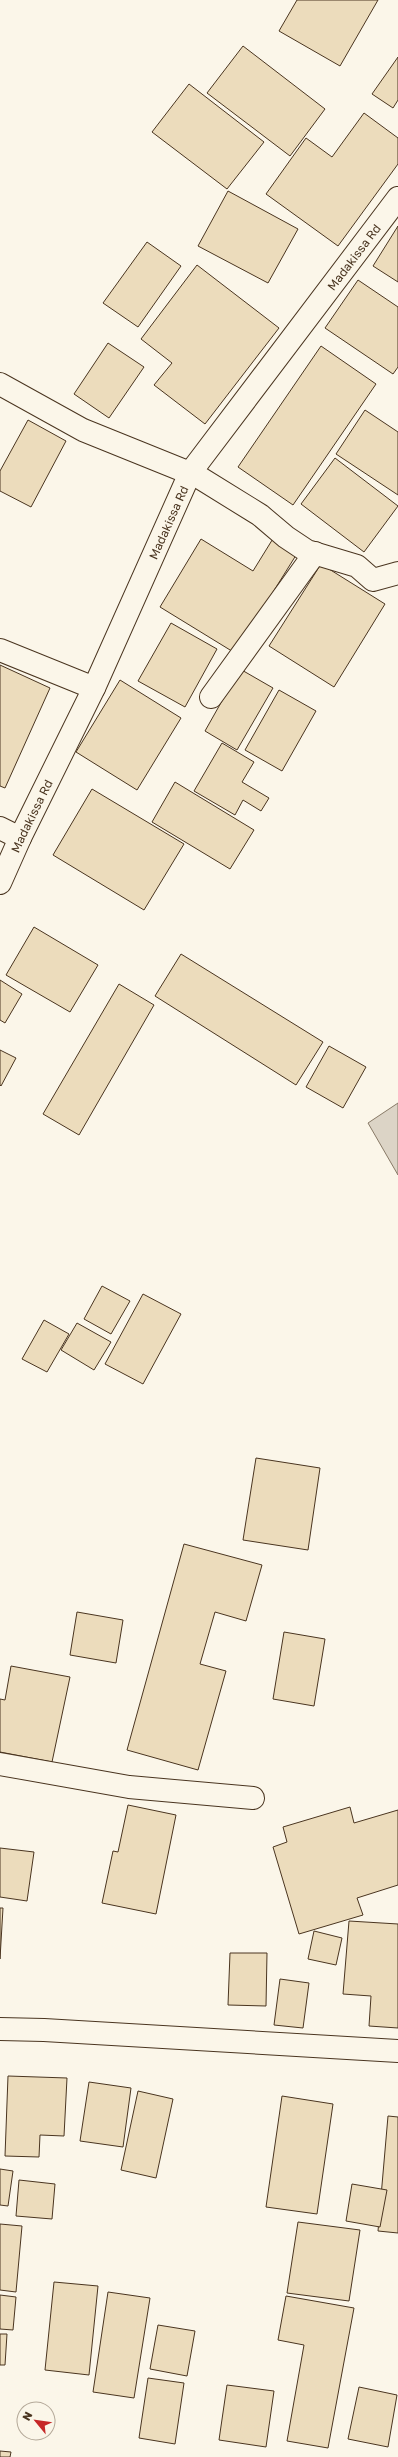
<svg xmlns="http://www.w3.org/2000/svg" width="398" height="2457" font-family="'Golos Text',sans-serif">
<rect width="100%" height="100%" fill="#fbf6e9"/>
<path fill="#dcd4c6" stroke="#887966" d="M398,1103V1175L368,1123Z"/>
<g fill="#ecdcbc" stroke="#4a3520">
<path d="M297,0H378L340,66L279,31Z"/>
<path d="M243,46L325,109L290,156L207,93Z"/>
<path d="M398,57V100L393,108L372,94Z"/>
<path d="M189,84L264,142L227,189L152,132Z"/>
<path d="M364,113L398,138V164L338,246L266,194L306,138L332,157Z"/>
<path d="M228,191L298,229L268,283L198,246Z"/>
<path d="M398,226V282L373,266Z"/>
<path d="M147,242L181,266L138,327L103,303Z"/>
<path d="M197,265L279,328L205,424L154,385L172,363L141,339Z"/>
<path d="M358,280L398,307V367L393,374L325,328Z"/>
<path d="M108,343L144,367L109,418L74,394Z"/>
<path d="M321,346L376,384L293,505L238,467Z"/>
<path d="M365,410L398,432V495L336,454Z"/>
<path d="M28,420L66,441L31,507L0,491V471Z"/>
<path d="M335,458L398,506L364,552L301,504Z"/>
<path d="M274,537L298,552L235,653L160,607L201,539L253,571Z"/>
<path d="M321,564L385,604L334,687L269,646Z"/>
<path d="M171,623L217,649L185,707L138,681Z"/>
<path d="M0,665L50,688L5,788L0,786Z"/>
<path d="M240,669L273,688L237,750L205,731Z"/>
<path d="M120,680L181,718L137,790L76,752Z"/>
<path d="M279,690L316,711L282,771L245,750Z"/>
<path d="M222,743L254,762L242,782L269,798L261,811L243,800L235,815L194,791Z"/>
<path d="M175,782L254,830L230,869L152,822Z"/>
<path d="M92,789L184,844L144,910L53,855Z"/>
<path d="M34,927L98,965L70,1012L6,975Z"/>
<path d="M181,954L323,1042L296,1085L155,996Z"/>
<path d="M0,980L22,994L5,1023L0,1020Z"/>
<path d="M119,984L154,1005L79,1135L43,1114Z"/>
<path d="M329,1046L366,1067L343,1108L306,1087Z"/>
<path d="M0,1050L16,1058L1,1086L0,1085Z"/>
<path d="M102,1286L130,1301L111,1334L84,1319Z"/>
<path d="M143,1294L181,1314L143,1384L105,1364Z"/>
<path d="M44,1320L69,1334L47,1372L22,1359Z"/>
<path d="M77,1323L111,1342L94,1370L61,1350Z"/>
<path d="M256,1458L320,1468L308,1550L243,1540Z"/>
<path d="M184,1544L262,1565L246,1621L215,1612L200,1664L226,1671L198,1770L127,1750Z"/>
<path d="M77,1612L123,1620L116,1663L70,1655Z"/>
<path d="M284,1632L325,1639L314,1706L273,1699Z"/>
<path d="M11,1666L70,1677L52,1762L0,1752V1699L5,1700Z"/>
<path d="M128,1805L176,1815L156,1914L102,1903L113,1851L118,1852Z"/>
<path d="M350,1807L354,1823L398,1810V1885L357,1898L363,1915L299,1934L273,1847L287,1842L283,1827Z"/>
<path d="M0,1848L34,1852L27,1901L0,1897Z"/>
<path d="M0,1908H3L0,1959Z"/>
<path d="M349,1921L398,1924V2028L369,2026L371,1996L343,1994Z"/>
<path d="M314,1931L342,1938L336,1965L308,1959Z"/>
<path d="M230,1953H267L266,2006L228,2005Z"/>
<path d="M280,1979L309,1983L303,2028L274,2025Z"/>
<path d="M8,2076L67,2078L64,2136L40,2135L39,2157L5,2156Z"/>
<path d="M89,2082L131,2088L123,2147L80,2141Z"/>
<path d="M138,2091L173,2099L156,2178L121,2170Z"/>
<path d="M282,2096L333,2104L317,2214L266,2207Z"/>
<path d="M388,2116L398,2117V2233L378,2231Z"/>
<path d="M0,2169L13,2171L8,2206L0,2205Z"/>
<path d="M19,2180L55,2184L52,2219L16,2216Z"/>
<path d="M352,2184L387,2190L380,2227L346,2221Z"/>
<path d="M298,2222L360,2230L349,2301L287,2293Z"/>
<path d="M0,2224L22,2226L16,2292L0,2290Z"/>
<path d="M54,2282L98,2286L89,2375L45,2370Z"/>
<path d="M108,2292L150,2298L134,2398L93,2392Z"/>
<path d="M0,2295L16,2297L13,2330L0,2329Z"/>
<path d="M286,2296L354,2308L328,2448L287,2441L304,2345L278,2340Z"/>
<path d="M158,2325L195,2331L187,2376L150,2369Z"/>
<path d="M0,2334H7L5,2365H0Z"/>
<path d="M148,2378L184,2383L175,2444L139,2438Z"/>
<path d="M227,2385L274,2391L266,2447L219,2440Z"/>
<path d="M359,2387L397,2395L388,2447L348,2439Z"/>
<path d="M0,2451L11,2452L10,2457H0Z"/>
</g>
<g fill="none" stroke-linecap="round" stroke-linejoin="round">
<defs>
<g id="minor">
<path d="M0,384L83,430L197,476L260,515L286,537L307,551L357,566L373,580L398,573"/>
<path d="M0,650L94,688"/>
<path d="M211,697L315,553"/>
<path d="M0,828L20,838"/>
<path id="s1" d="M0,883L20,838L94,688L190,473L398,198"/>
<path d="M0,1764L129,1787L253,1798"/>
<path d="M0,2029L44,2030L398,2051"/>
</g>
</defs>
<use href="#minor" stroke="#4a3520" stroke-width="24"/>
<use href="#minor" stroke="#fbf6e9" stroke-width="22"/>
</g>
<g text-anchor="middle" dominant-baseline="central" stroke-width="3" stroke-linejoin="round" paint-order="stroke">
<g font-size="12" fill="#4a3520" stroke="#fbf6e9">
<text stroke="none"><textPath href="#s1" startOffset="723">Madakissa Rd</textPath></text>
<text stroke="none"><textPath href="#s1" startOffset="398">Madakissa Rd</textPath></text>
<text stroke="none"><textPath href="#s1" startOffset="74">Madakissa Rd</textPath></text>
</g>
</g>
<g transform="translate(36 2421) rotate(299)"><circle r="19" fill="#fbf6e9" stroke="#b4a999"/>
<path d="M0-3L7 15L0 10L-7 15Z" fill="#c62828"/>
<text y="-6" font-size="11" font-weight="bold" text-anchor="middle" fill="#4a3520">N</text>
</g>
</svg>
